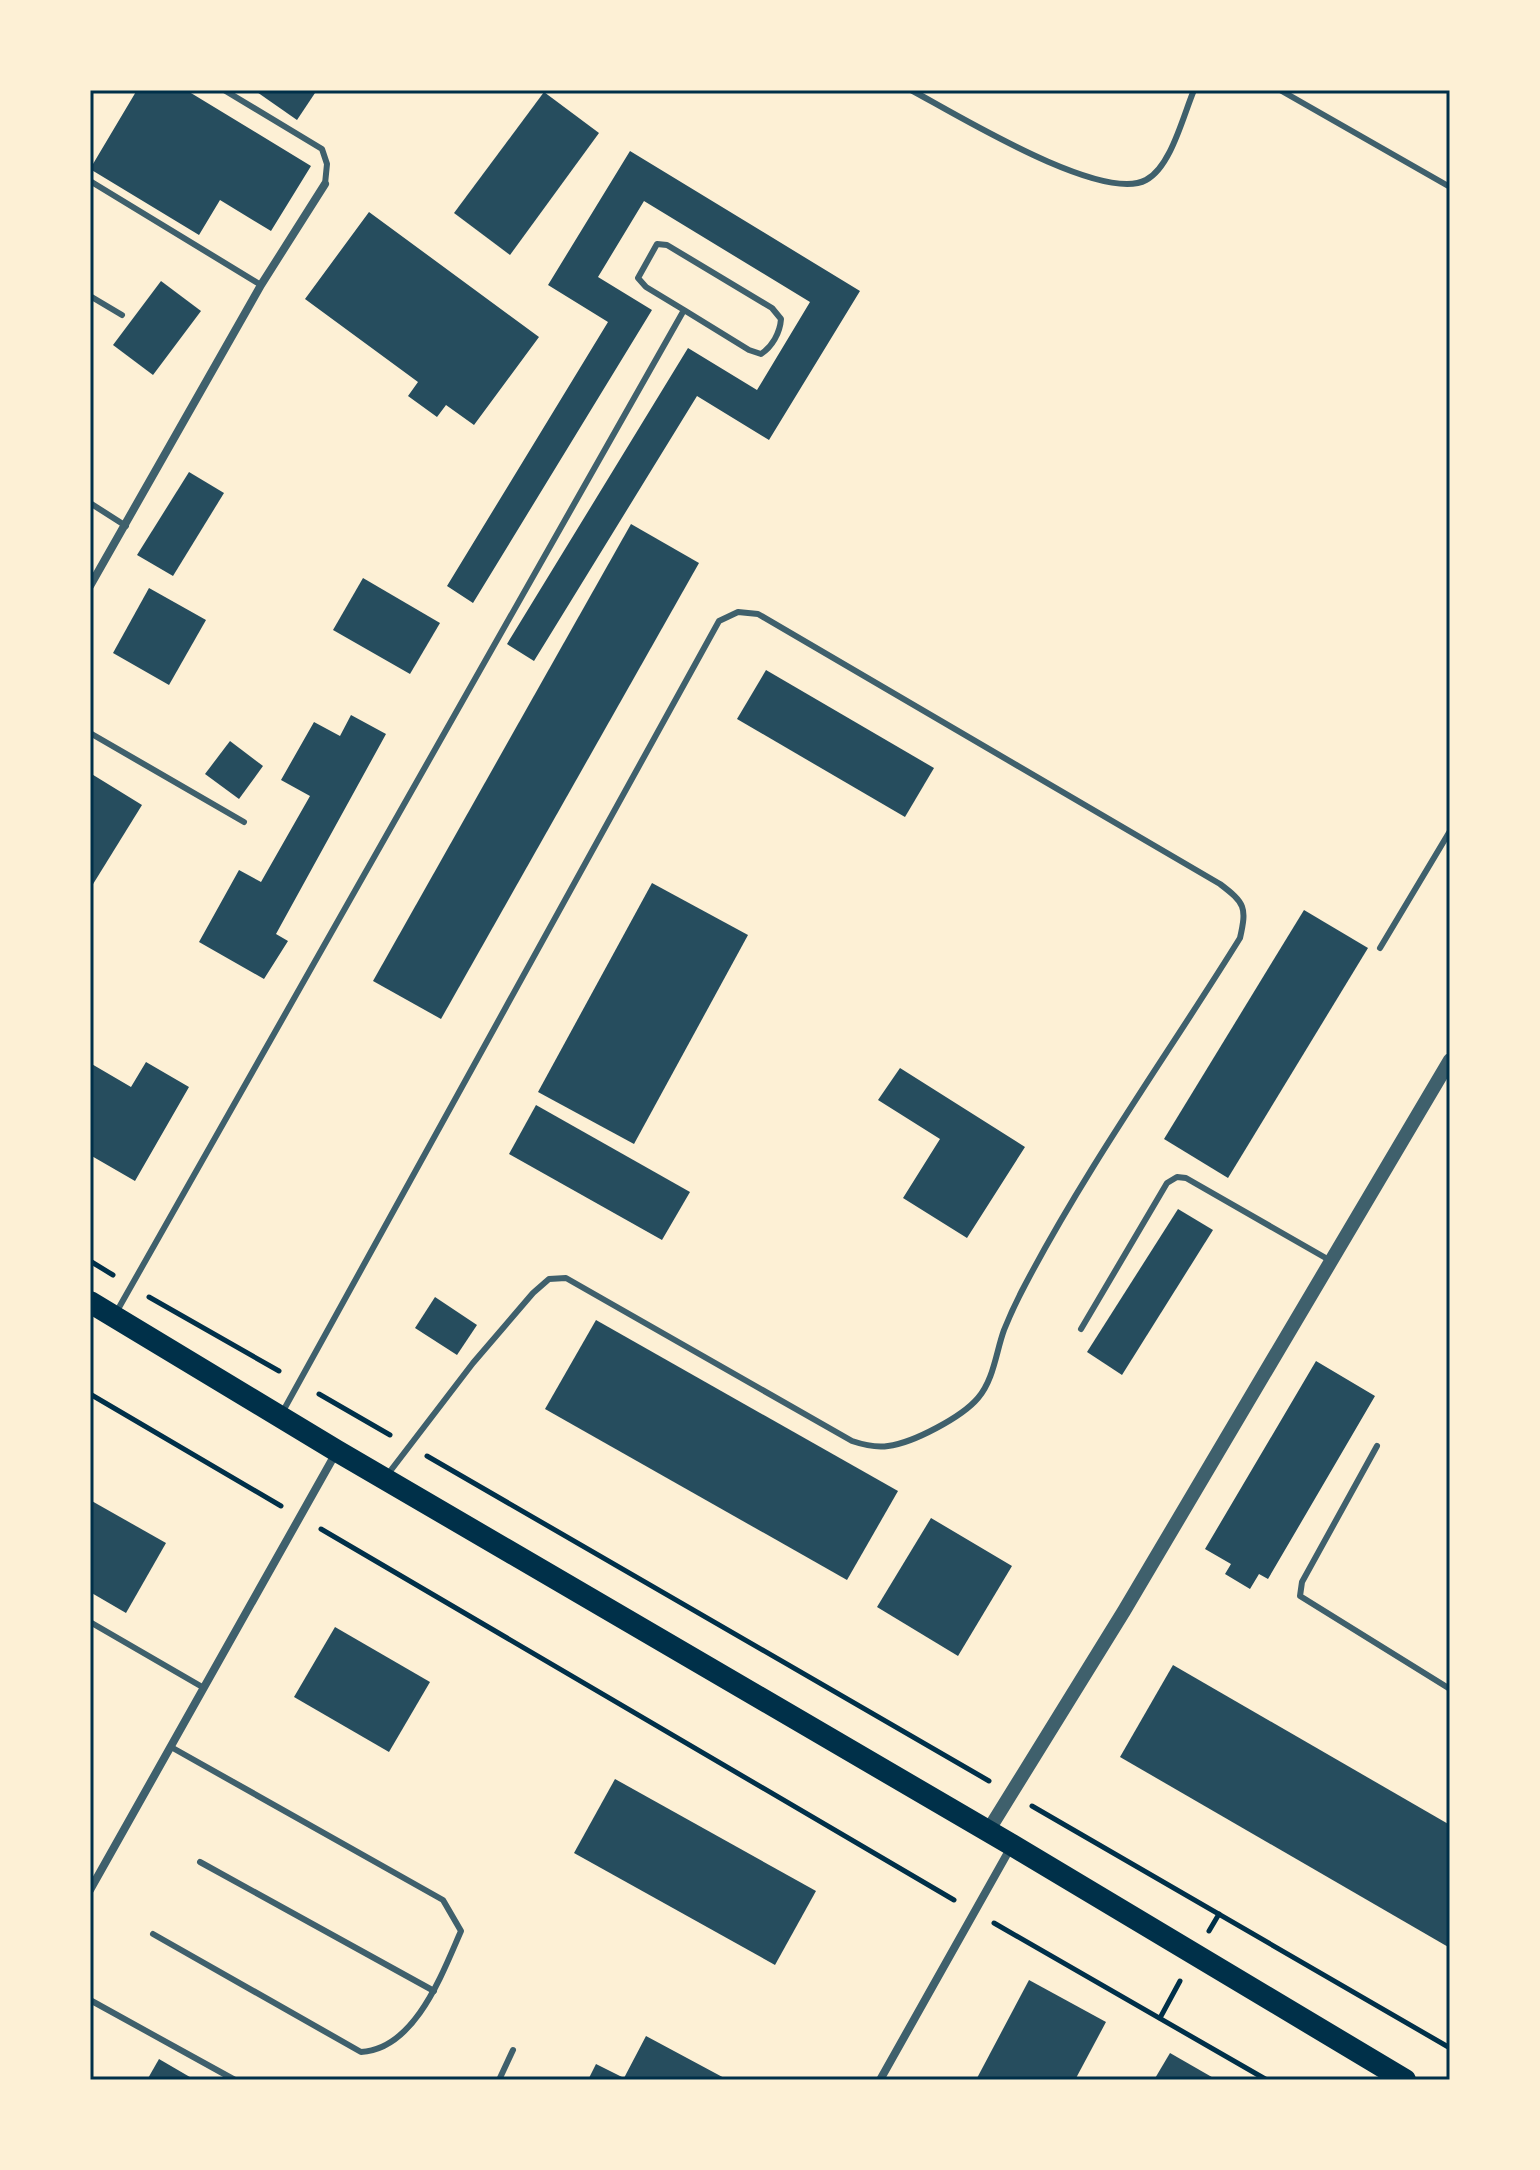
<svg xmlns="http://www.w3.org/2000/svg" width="1540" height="2170" font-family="Inter,sans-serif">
<rect width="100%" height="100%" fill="#fdf0d5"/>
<g fill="#264d5e">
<path d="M137,90H186L311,166L271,231L220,200L199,235L90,169Z"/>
<path d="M254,90H317L297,120Z"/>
<path d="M544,92L599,133L510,255L454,213Z"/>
<path d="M630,151L860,291L769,440L697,396L534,661L507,644L688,348L757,390L810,302L644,201L598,277L652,310L473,603L447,586L608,322L548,285Z"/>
<path d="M369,212L539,337L474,425L446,405L437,417L408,396L418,382L305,299Z"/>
<path d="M161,281L201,311L153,375L113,345Z"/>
<path d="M189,472L224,493L173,576L137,555Z"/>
<path d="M631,524L699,563L441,1019L373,981Z"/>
<path d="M363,578L440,623L410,674L333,630Z"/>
<path d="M149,588L206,620L169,685L113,653Z"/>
<path d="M766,670L934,768L905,817L737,719Z"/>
<path d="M351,715L386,734L276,934L288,941L264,979L199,942L239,870L261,882L310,796L281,780L314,722L340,736Z"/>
<path d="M230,741L263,766L239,799L205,774Z"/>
<path d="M90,773L142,805L90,889Z"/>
<path d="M652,883L748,935L634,1144L538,1092Z"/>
<path d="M1304,910L1368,948L1228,1178L1164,1139Z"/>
<path d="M146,1062L189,1087L135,1181L90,1155V1063L131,1087Z"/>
<path d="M900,1068L1025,1147L967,1238L903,1198L940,1139L878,1100Z"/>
<path d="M536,1105L690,1192L662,1240L509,1154Z"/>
<path d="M1178,1209L1213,1230L1122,1375L1087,1352Z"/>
<path d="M435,1297L477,1325L457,1355L415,1328Z"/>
<path d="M596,1320L898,1491L847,1580L545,1409Z"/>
<path d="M1316,1361L1375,1396L1268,1579L1259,1574L1250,1589L1225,1574L1231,1564L1205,1549Z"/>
<path d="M90,1500L166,1543L126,1613L90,1592Z"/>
<path d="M931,1518L1012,1566L958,1656L877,1607Z"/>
<path d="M335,1627L430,1682L389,1752L294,1697Z"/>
<path d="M1173,1665L1450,1825V1948L1120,1757Z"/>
<path d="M615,1779L816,1891L775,1965L574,1853Z"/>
<path d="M1029,1980L1106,2022L1075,2080H976Z"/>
<path d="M646,2036L728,2080H588L596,2064L624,2078Z"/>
<path d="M1170,2053L1217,2080H1154Z"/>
<path d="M159,2059L195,2080H147Z"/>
</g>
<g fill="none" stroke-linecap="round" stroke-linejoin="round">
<g stroke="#003049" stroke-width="5">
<path d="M90,1261L113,1275"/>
<path d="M149,1297L279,1371"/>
<path d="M90,1394L281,1506"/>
<path d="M319,1394L390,1435"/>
<path d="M427,1456L989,1781"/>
<path d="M321,1529L954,1900"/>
<path d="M1032,1806L1450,2048"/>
<path d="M994,1923L1267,2080"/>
<path d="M1209,1931L1219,1914"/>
<path d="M1160,2018L1180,1981"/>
</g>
<g stroke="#3f606c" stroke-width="6">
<path d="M224,90L322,149L327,164L325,184"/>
<path d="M911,90C954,113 1102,204 1146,180C1171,167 1183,116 1194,90"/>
<path d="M1280,90L1450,187"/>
<path d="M90,181L261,285"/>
<path d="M90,296L122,315"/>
<path d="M90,503L126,526"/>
<path d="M90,733L244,822"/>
<path d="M1380,948L1450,831"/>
<path d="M117,1311L684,310L749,350L761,354C772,347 780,333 781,319L772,308L667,245L657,244L638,278L646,287L684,310"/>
<path d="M1081,1329L1167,1183L1177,1177L1186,1178L1331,1261"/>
<path d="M282,1413L719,621L738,612L758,614L1220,884C1245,903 1247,907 1240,938C1168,1054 1088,1165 1025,1285C1017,1300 1010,1315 1004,1330C996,1352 994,1379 978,1398C962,1417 913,1443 888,1446C876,1448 864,1445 852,1441L566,1278L549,1279L533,1293L473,1363L388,1474"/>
<path d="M1377,1446L1302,1582L1300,1596L1450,1689"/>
<path d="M90,1622L204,1688"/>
<path d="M200,1862L434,1991"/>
<path d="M153,1934L361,2052C415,2049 442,1974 461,1931L443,1900L171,1747"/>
<path d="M90,2000L235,2080"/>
<path d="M499,2080L513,2050"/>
</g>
<g stroke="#3f606c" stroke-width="8">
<path d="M90,586L261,285L325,184"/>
<path d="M90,1890L337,1451"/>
<path d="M880,2080L1011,1847"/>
</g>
<path stroke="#3f606c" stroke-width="14" d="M988,1831L1124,1611L1450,1060"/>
<path stroke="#003049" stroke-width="22" d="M90,1302L337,1451L1012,1845L1405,2080"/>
</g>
<rect width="1540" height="2170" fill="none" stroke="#fdf0d5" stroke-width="184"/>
<rect x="92" y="92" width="1356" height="1986" fill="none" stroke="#003049" stroke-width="3"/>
</svg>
